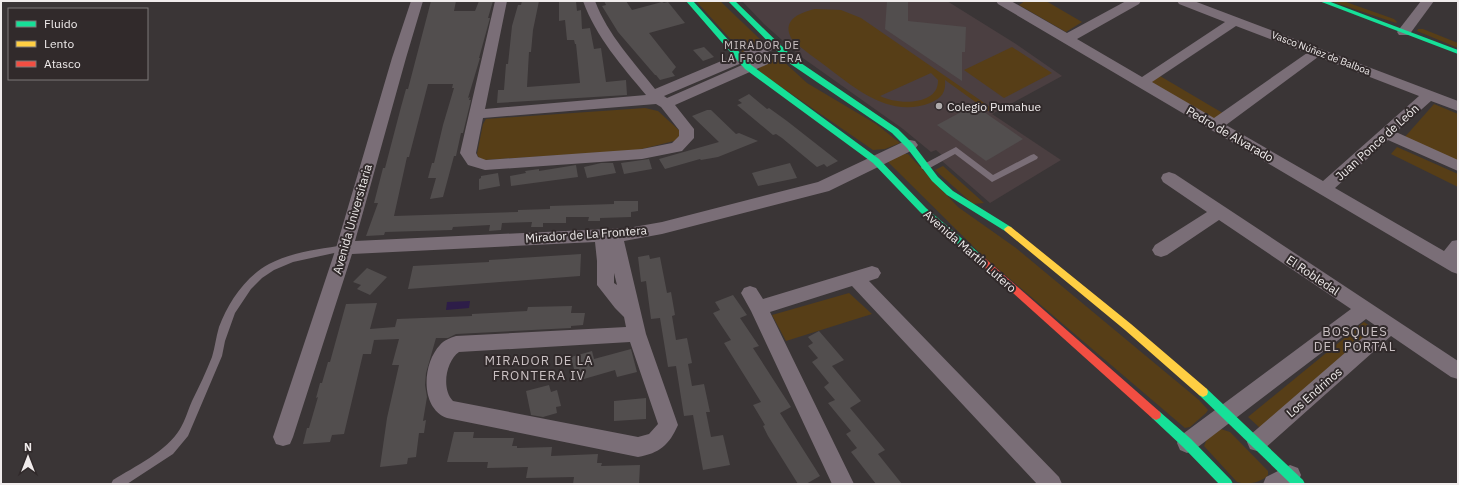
<svg xmlns="http://www.w3.org/2000/svg" width="1459" height="485" font-family="'IBM Plex Sans',sans-serif">
<rect width="100%" height="100%" fill="#3a3536"/>
<path fill="#4b3f41" d="M742,1H947L1016,44L1062,76L992,114L1061,160L990,203L942,161L946,159L936,150L931,152L903,129L800,56L764,24Z"/>
<g fill="#573e17" fill-rule="evenodd">
<path d="M696,1H720L764,43L752,52H742Z"/>
<path d="M1025,1H1046L1082,22L1066,32L1019,5Z"/>
<path d="M1330,1H1343L1394,19L1397,22L1396,23Z"/>
<path d="M815,9L841,10L861,18L993,109L988,111L945,80C946,92 942,98 930,103C890,118 857,90 827,67C816,59 804,50 793,41C780,21 798,13 815,9ZM931,73L938,80C939,106 897,105 880,96Z"/>
<path d="M1418,29H1423L1458,43V48L1417,31Z"/>
<path d="M1012,47L1052,73L1004,98L964,70Z"/>
<path d="M774,59L782,60L807,83L876,124L900,143L885,149L873,150L758,71L761,64Z"/>
<path d="M1160,76L1226,115L1214,122L1148,83Z"/>
<path d="M1434,104L1458,114V163L1404,138Z"/>
<path d="M645,108L658,111L681,132L678,140L638,150L484,160L479,158L477,154L483,124L486,119Z"/>
<path d="M1397,147L1458,174V187L1391,154Z"/>
<path d="M901,154H908L958,207L1016,248L1199,400L1208,410L1206,413L1190,427L1185,428L983,256L887,161Z"/>
<path d="M943,166L984,203L973,204L935,170Z"/>
<path d="M849,293L872,314L786,341L772,315Z"/>
<path d="M1364,322L1376,330L1260,428L1248,417Z"/>
<path d="M1221,429L1230,432L1268,471V475C1261,483 1247,485 1237,482L1204,446L1207,439Z"/>
</g>
<path fill="#2d1d48" d="M470,301L469,308L446,310L447,302Z"/>
<g fill="#524e4e">
<path d="M431,1H456L454,11H475L479,1H493L488,18H490L479,58H480L468,98L470,97L469,100H471L463,133H461L456,156H454L443,197L430,199L436,178H428L432,163H434L443,125L454,88H452L453,84H428L409,157H407L394,216L518,212V210L550,209V206L614,204V201H638V211L631,212V217L600,218V221H588L589,217H566V223H543V227H531L532,222L502,223L501,230L489,231L490,225L453,227L452,230L385,232L384,235L366,236L378,203H374L383,168H385L401,107L406,89H408Z"/>
<path d="M522,1H539L533,30L531,52H529L527,87L580,83L576,44H575L574,40H567L565,20L559,21V1H576L577,11L581,10L582,29L590,28L594,49L601,48L606,82L626,80L627,95L497,103L498,90H504L506,64H508L512,26L518,5H521Z"/>
<path d="M604,1H626L632,10L662,2L664,3L668,2L685,23L649,33L676,67L672,72L675,76L660,80L656,75H655L618,32L602,6L606,5Z"/>
<path d="M887,1H908V21L966,27L965,52H962V81L885,29Z"/>
<path d="M704,47L714,57L703,61L693,50Z"/>
<path d="M749,94L767,109L769,108L787,121L838,161L827,167L824,164L817,167L782,138L776,134L773,135L737,105L742,103L738,100Z"/>
<path d="M974,105L1023,139L986,161L937,125Z"/>
<path d="M707,110H711L736,134L739,133L758,141L718,157L701,160L700,159L665,169L659,159L719,142L692,116Z"/>
<path d="M649,159L652,169L624,174L621,163Z"/>
<path d="M601,163H613L616,173L587,178L584,167Z"/>
<path d="M790,163L797,178L758,186L752,173Z"/>
<path d="M576,165L578,177L511,186L510,176L526,173L525,171L539,169V171Z"/>
<path d="M498,173L500,186L479,190V179L481,178V176Z"/>
<path d="M581,254L580,276L408,289L413,266L489,262V260Z"/>
<path d="M649,255L650,259L660,257L667,293L671,292L675,315L672,316L676,340L687,338L692,363L688,364L692,386L704,384L710,412H706L711,437L723,435L730,465L703,470L693,415L684,416L676,366L668,367L660,318L651,319L646,281L641,282L638,257Z"/>
<path d="M367,268L387,277L370,295L357,289L361,285L353,282Z"/>
<path d="M733,295L747,315L740,318L759,346L753,348L791,407L780,413L820,476L806,484H798L768,436L763,426L765,425L753,405L761,402L724,343L731,340L713,313L720,310L715,302Z"/>
<path d="M377,303L370,329L395,327L397,319L472,316V314L527,311L528,307L572,306L571,313H585L583,325L571,326V328L456,334L448,338H436L426,373L425,385L427,397L423,421L426,420L424,433H419L416,457L408,458L407,464L380,467L387,418L399,365H392L399,339L374,340L371,354H363L344,434L332,435L330,442L303,444L307,428H309L318,397L316,398L320,383H322L328,362H330L346,304Z"/>
<path d="M819,331L844,360L832,366L861,401L850,408L885,450L878,454L902,484H876L851,452L857,448L846,434L851,431L828,403L835,400L824,387L829,383L812,362L818,358L808,346L813,343L808,337Z"/>
<path d="M631,349L637,372L617,377L615,370L577,381L571,357L592,351L594,359Z"/>
<path d="M549,385L551,392L557,390L561,406L556,407L557,413L543,417L531,415L526,391Z"/>
<path d="M646,398V419L614,421V401Z"/>
<path d="M454,432H474L473,438H514L512,446H517V448L552,447L551,456L598,454L597,463H602L601,466L640,465L639,484H573L574,477L526,478L528,467L487,468L488,462H447Z"/>
</g>
<g fill="none" stroke-linecap="round" stroke-linejoin="round">
<g fill="#7a6e77" fill-rule="evenodd">
<path d="M956,147L993,175L1031,155L1034,154L1038,157L1037,159L992,182L955,154L928,169H922L921,167L922,165Z"/>
<path d="M345,245L348,246L350,248L348,250L293,262L274,270L262,278L251,289L235,313L225,341L222,356L188,436L173,454L127,484H111L113,480C134,467 167,451 180,429C185,421 188,410 192,401C199,387 206,372 212,357C215,347 216,337 219,327C228,303 245,277 269,264C292,252 319,249 345,245Z"/>
</g>
<g fill="#7a6e77" fill-rule="evenodd">
<path d="M411,1H423L406,58L355,241L628,228L662,222L818,182L905,141L910,140L915,141L918,145L915,149L829,191L662,234L624,241L646,334L678,425C669,445 660,453 638,457L447,418C420,408 422,364 440,345C444,340 450,338 456,336L626,327L624,317L615,308L597,285V261L595,242L352,254L293,437L290,444L283,446L276,444L273,437L336,248L392,58ZM614,273L617,285L614,283ZM630,342L658,424L649,434L638,437L453,401C441,389 446,361 459,352Z"/>
<path d="M495,1H507L485,109L646,95C622,66 596,37 583,1H595C608,35 633,61 655,89L769,41H779L781,44L779,47L664,96L667,98L758,58L763,57L768,58L770,61L768,64L675,105L694,129V138L682,151L642,159L485,170L468,165L460,153ZM656,104L661,107L679,130V136L672,143L642,149L486,160L478,157L476,153L483,118Z"/>
<path d="M996,1H1011L1067,33L1126,1H1141L1139,4L1077,39L1142,77L1225,22L1179,4L1177,1H1194L1458,101V111L1431,101L1396,132L1458,160V171L1388,140L1335,188L1444,251L1452,241L1458,240V274L1452,272L998,4ZM1236,26L1307,53L1214,118L1152,82ZM1318,57L1419,96L1323,181L1226,125Z"/>
<path d="M1421,1H1434L1409,35H1399L1397,32Z"/>
<path d="M1169,172L1175,174L1458,361V379L1451,377L1391,336L1264,449L1257,451L1250,449L1247,442L1250,435L1376,326L1366,319L1194,450L1187,453L1180,450L1177,443L1180,436L1351,309L1219,220L1167,255L1161,257L1155,255L1152,250L1155,245L1207,212L1163,182L1161,178L1163,174Z"/>
<path d="M872,266L878,268L881,273L878,278L869,281L1059,477L1062,484H1037L852,286L770,312L854,484H832L751,311L741,293L744,288L750,286L756,288L763,299Z"/>
<path d="M1290,465L1298,468L1301,475L1298,482L1294,484H1263L1266,477Z"/>
</g>
<g fill="#16e098" fill-rule="evenodd">
<path d="M686,1H693L751,65L879,159L926,208L980,254L982,256L980,258H974L920,212L873,163L745,69Z"/>
<path d="M728,1H735L795,59L898,129L913,144L938,177L953,191L1011,227L1012,229L1011,231H1005L947,195L932,181L907,148L892,133L789,63Z"/>
<path d="M1319,1H1328L1458,50V54Z"/>
<path d="M1203,387L1207,389L1303,480L1305,484H1291L1199,395L1198,392L1199,389Z"/>
<path d="M1156,410L1160,412L1191,439L1231,480L1233,484H1219L1183,447L1152,418L1151,415L1152,412Z"/>
</g>
<path fill="#ffcf43" fill-rule="evenodd" d="M1008,226L1011,227L1131,324L1207,389L1208,392L1207,395L1203,397L1199,395L1125,330L1005,231L1004,229Z"/>
<path fill="#f24e42" fill-rule="evenodd" d="M977,253L980,254L1160,412L1161,415L1160,418L1156,420L1152,418L974,258L972,256L974,254Z"/>
</g>
<circle fill="#b0acac" stroke="#312a2b" stroke-width="1.5" cx="939" cy="106" r="4"/>
<g text-anchor="middle" dominant-baseline="central" stroke-width="4" stroke-linejoin="round" paint-order="stroke">
<g font-size="10" fill="#f0ecec" stroke="#312a2b">
<text transform="translate(1321 53) rotate(21)">Vasco Núñez de Balboa</text>
</g>
<g font-size="11" letter-spacing="1" fill="#c9c0c2" stroke="#312a2b">
<text x="762" y="45">MIRADOR DE<tspan x="762" dy="13">LA FRONTERA</tspan></text>
</g>
<g font-size="12" fill="#f0ecec" stroke="#312a2b" text-anchor="start">
<text x="947" y="106">Colegio Pumahue</text>
</g>
<g font-size="12" fill="#f0ecec" stroke="#312a2b">
<text transform="translate(1230 134) rotate(30)">Pedro de Alvarado</text>
<text transform="translate(1377 142) rotate(-42)">Juan Ponce de León</text>
<text transform="translate(352 219) rotate(-74)">Avenida Universitaria</text>
<text transform="translate(586 234) rotate(-4)">Mirador de La Frontera</text>
<text transform="translate(970 251) rotate(41)">Avenida Martín Lutero</text>
<text transform="translate(1313 275) rotate(34)">El Robledal</text>
<text transform="translate(1314 392) rotate(-41)">Los Endrinos</text>
</g>
<g font-size="13" letter-spacing="1" fill="#c9c0c2" stroke="#312a2b">
<text x="1355" y="331">BOSQUES<tspan x="1355" dy="15">DEL PORTAL</tspan></text>
<text x="539" y="360">MIRADOR DE LA<tspan x="539" dy="15">FRONTERA IV</tspan></text>
</g>
</g>
<rect width="1459" height="485" fill="none" stroke="#f0ecec" stroke-width="4"/>
<rect x="8" y="8" width="140" height="72" fill="#312a2b" stroke="#7d7878"/>
<rect x="16" y="21" width="20" height="6" fill="#16e098" stroke="#7d7878"/>
<text x="44" y="28" font-size="12" fill="#f0ecec">Fluido</text>
<rect x="16" y="41" width="20" height="6" fill="#ffcf43" stroke="#7d7878"/>
<text x="44" y="48" font-size="12" fill="#f0ecec">Lento</text>
<rect x="16" y="61" width="20" height="6" fill="#f24e42" stroke="#7d7878"/>
<text x="44" y="68" font-size="12" fill="#f0ecec">Atasco</text>
<g transform="translate(28 457)" stroke="#312a2b" stroke-width="3" paint-order="stroke">
<path d="M0-3L7 15L0 10L-7 15Z" fill="#f0ecec"/>
<text y="-6" font-size="11" font-weight="bold" text-anchor="middle" fill="#f0ecec">N</text>
</g>
</svg>
